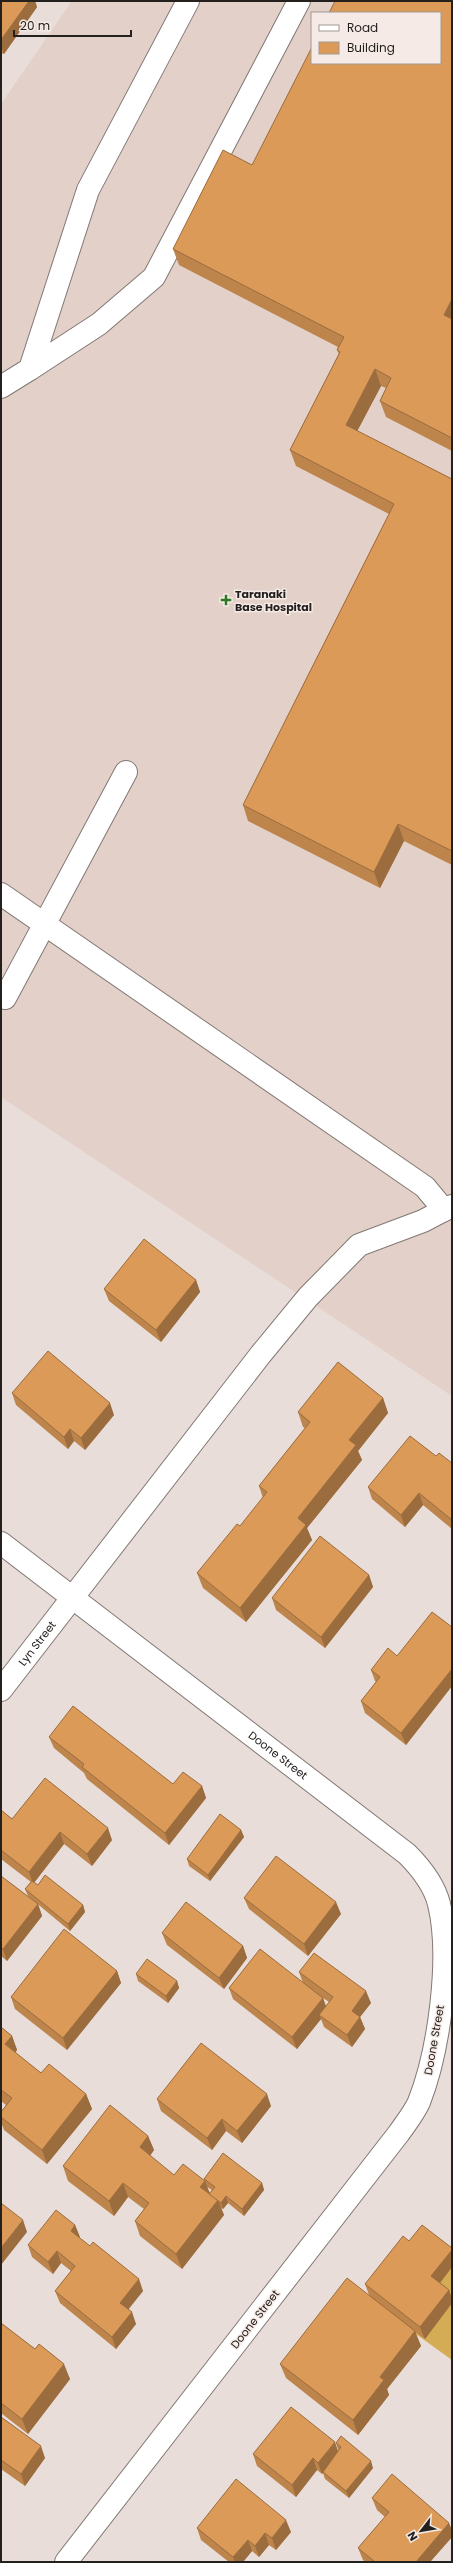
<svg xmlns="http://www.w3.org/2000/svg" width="453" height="2563" font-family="Poppins,sans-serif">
<rect width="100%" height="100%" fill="#e8ddd8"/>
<path fill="#e3d0c9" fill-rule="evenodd" d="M72,1H452V1396L1,1097V104ZM312,13H440V63H312Z"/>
<path fill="#d5ac56" d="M452,2244V2360L395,2319Z"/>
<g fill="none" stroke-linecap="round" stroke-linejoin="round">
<defs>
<g id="minor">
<path d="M30,369L99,324L154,277L299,1"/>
<path d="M1,387L30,369L88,190L188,1"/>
<path d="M1,894L425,1187L444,1210"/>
<path d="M5,998L126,772"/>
<path id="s1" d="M1,1543L407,1854C421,1868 434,1884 439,1904C452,1958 439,2051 419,2102C414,2113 406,2123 399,2133L66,2562"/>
<path id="s2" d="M1,1690L261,1354L308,1297L359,1245L423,1221L452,1206"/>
</g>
</defs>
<use href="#minor" stroke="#827874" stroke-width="24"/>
<use href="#minor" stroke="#fff" stroke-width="22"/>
</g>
<g fill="#bd844c" fill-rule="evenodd">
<path d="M1,1H35L37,7L4,54L1,53Z"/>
<path d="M452,1V451L386,417L380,401L386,388L381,386L357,431L452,479V865L404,841L380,888L248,821L243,805L389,514L296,466L290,450L339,354L337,350L338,347L179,265L173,249L252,165Z"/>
<path d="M196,1280L200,1292L161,1342L109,1301L104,1289Z"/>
<path d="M12,1393L114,1415L85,1450L74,1441L68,1449L16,1405Z"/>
<path d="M383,1398L388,1413L358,1451L362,1460L307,1528L312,1540L246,1622L203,1588L197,1573L240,1526L263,1498L259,1486L305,1428L303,1427L298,1412Z"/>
<path d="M436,1456L452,1463V1529L423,1505L405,1527L372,1499L368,1487Z"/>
<path d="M369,1575L373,1587L325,1648L276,1610L272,1598Z"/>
<path d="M452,1627V1686L406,1745L365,1713L361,1701L376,1682L375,1681L371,1670Z"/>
<path d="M49,1737L173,1784L202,1786L206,1798L169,1845L87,1779L84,1773L54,1748Z"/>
<path d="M1,1810L12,1819L112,1840L92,1866L64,1844L34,1883L38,1885L83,1905L85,1912L70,1931L28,1896L25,1889L31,1882L1,1859Z"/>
<path d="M241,1830L244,1837L210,1881L189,1866L187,1859Z"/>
<path d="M1,1876L38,1904L42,1916L7,1961L1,1956Z"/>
<path d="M244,1898L341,1914L308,1956L249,1909Z"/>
<path d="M162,1933L243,1946L247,1958L224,1989L167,1945Z"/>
<path d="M117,1971L121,1983L67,2050L15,2009L11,1997Z"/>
<path d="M299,1972L371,2003L360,2017L365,2029L352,2047L324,2027L321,2019L297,2049L233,1999L229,1988L303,1983ZM323,1998L329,2002L326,2006Z"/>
<path d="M136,1974L177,1981L179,1988L168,2003L138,1981Z"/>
<path d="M1,2027L12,2036L17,2050L15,2053L41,2073L86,2094L92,2109L47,2164L4,2130L1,2122V2112L6,2105L1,2101Z"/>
<path d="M157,2099L271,2106L242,2143L226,2131L212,2150L161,2111Z"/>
<path d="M148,2136L154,2150L150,2156L174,2175L204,2180V2179L262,2183L264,2190L244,2216L228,2203L223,2209L221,2208L224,2215L182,2269L140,2236L135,2221L144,2209L128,2197L114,2216L68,2181L63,2166ZM207,2187L212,2190L210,2193Z"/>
<path d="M75,2225L80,2238L143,2291L128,2309L136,2324L116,2349L60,2303L55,2291L71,2271L61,2263L53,2274L32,2257L28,2245Z"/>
<path d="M409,2241L452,2248V2267L440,2283L449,2290L452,2299V2303L425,2339L415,2332L421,2346L387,2389L389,2395L358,2435L286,2378L280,2364L369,2295L365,2284Z"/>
<path d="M1,2323L35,2349L70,2379L28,2434L1,2413Z"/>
<path d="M1,2417L45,2458L25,2486L1,2469Z"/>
<path d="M336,2443L373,2468L349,2498L325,2479L323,2473L322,2474L317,2470L296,2497L257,2466L253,2454L338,2452L339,2450L338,2449Z"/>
<path d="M372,2498L452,2530V2537L430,2562H365L363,2560L358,2548L385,2517L377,2510Z"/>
<path d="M197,2528L291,2532L276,2550L269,2545L259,2557L252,2551L243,2562H229L201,2540Z"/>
</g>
<g fill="#9a6c3e">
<path d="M29,1H35L37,7L4,54L1,45V40Z"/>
<path d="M452,299V327L444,315Z"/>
<path d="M375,369L381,386L352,441L346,425Z"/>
<path d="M398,824L404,841L380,888L374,872Z"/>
<path d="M196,1280L200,1292L161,1342L156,1330Z"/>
<path d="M383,1398L388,1413L358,1451L362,1460L307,1528L312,1540L246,1622L240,1608L298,1518L349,1440Z"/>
<path d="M110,1403L114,1415L85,1450L81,1438Z"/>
<path d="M70,1429L74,1441L68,1449L64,1437Z"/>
<path d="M419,1493L423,1505L405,1527L401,1515Z"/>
<path d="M369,1575L373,1587L325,1648L321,1637Z"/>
<path d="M452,1669V1686L406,1745L401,1733Z"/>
<path d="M202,1786L206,1798L169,1845L165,1833Z"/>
<path d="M108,1828L112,1840L92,1866L87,1854Z"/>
<path d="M241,1830L244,1837L210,1881L208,1875Z"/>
<path d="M60,1832L64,1844L33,1884L29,1872Z"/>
<path d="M336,1902L341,1914L308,1956L304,1944Z"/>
<path d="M38,1904L42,1916L7,1961L3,1949Z"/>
<path d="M83,1905L85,1912L70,1931L68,1924Z"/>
<path d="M243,1946L247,1958L224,1989L219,1978Z"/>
<path d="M117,1971L121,1983L67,2050L63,2038Z"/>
<path d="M177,1981L179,1988L168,2003L166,1996Z"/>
<path d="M366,1991L371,2003L360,2017L365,2029L352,2047L347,2035L352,2011Z"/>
<path d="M323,1998L327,2010L319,2015L321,2019L297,2049L292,2037Z"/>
<path d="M12,2036L17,2050L10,2059L5,2044Z"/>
<path d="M86,2094L92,2109L47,2164L42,2150Z"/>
<path d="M267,2094L271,2106L242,2143L237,2131Z"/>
<path d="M222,2119L226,2131L212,2150L207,2138Z"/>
<path d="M148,2136L154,2150L145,2162L140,2147Z"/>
<path d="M205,2181L210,2194L200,2187Z"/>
<path d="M123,2183L128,2197L114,2216L109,2201Z"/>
<path d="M262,2183L264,2190L244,2216L242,2209Z"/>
<path d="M226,2196L228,2203L223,2209L221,2203Z"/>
<path d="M218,2200L224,2215L182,2269L176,2254Z"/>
<path d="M23,2220L27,2232L1,2265V2248Z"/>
<path d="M75,2225L80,2237L76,2243L71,2231Z"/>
<path d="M452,2250V2267L436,2288L431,2276Z"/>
<path d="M57,2251L61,2263L53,2274L48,2262Z"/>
<path d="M139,2279L143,2291L124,2315L120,2303Z"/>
<path d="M449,2290L452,2299V2303L425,2339L420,2327Z"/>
<path d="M132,2312L136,2324L116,2349L112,2337Z"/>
<path d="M415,2331L421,2346L387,2389L389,2395L358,2435L353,2420L380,2377Z"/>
<path d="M64,2364L70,2379L28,2434L22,2419Z"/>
<path d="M335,2442L339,2454L322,2474L318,2463Z"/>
<path d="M41,2446L45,2458L25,2486L21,2474Z"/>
<path d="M313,2458L317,2470L296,2497L292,2485Z"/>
<path d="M371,2461L373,2468L349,2498L346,2491Z"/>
<path d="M286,2520L291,2532L276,2550L272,2538Z"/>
<path d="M449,2523L452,2530V2537L430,2562H416Z"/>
<path d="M265,2533L269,2545L259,2557L255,2546Z"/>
<path d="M248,2540L252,2551L243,2562H235L233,2557Z"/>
</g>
<g fill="#dc9a58" stroke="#9a6c3e">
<path d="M1,1H29L1,40Z"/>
<path d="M335,1H452V299L444,315L452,319V438L380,401L391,378L375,369L346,425L452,479V851L398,824L374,872L243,805L394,504L290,450L340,352L337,350L344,337L173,249L223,150L252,165L312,47V63H440V13H329Z"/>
<path d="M144,1239L196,1280L156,1330L104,1289Z"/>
<path d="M48,1351L110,1403L81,1438L70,1429L64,1437L12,1393Z"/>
<path d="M338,1362L383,1398L349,1440L356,1445L298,1518L306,1525L240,1608L197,1573L237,1524L240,1526L267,1492L259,1486L310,1422L298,1412Z"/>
<path d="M410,1436L436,1456L439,1453L452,1463V1520L419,1493L401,1515L368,1487Z"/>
<path d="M320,1536L369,1575L321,1637L272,1598Z"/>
<path d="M432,1612L452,1627V1669L401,1733L361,1701L380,1677L371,1670L388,1648L397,1656Z"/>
<path d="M73,1706L173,1784L183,1772L202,1786L165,1833L82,1767L84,1764L49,1737Z"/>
<path d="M45,1778L108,1828L87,1854L60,1832L29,1872L1,1850V1810L12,1819Z"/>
<path d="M220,1814L241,1830L208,1875L187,1859Z"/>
<path d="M276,1856L336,1902L304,1944L244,1898Z"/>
<path d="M45,1875L83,1905L68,1924L25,1889L32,1881L38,1885Z"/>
<path d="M1,1876L38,1904L3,1949L1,1947Z"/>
<path d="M186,1902L243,1946L219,1978L162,1933Z"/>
<path d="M64,1929L117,1971L63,2038L11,1997Z"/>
<path d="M260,1949L323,1998L292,2037L229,1988Z"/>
<path d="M314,1953L366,1991L352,2011L360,2017L347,2035L319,2015L333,1997L299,1972Z"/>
<path d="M147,1959L177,1981L166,1996L136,1974Z"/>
<path d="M1,2027L12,2036L5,2044L41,2073L49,2064L86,2094L42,2150L1,2117V2112L12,2098L1,2090Z"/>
<path d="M201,2043L267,2094L237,2131L222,2119L207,2138L157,2099Z"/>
<path d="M110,2105L148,2136L140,2147L174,2175L183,2164L205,2181L200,2187L218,2200L176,2254L135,2221L149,2203L123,2183L109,2201L63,2166Z"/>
<path d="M223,2153L262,2183L242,2209L226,2196L221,2203L209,2194L215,2187L204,2179Z"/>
<path d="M1,2203L23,2220L1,2248Z"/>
<path d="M56,2210L75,2225L71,2231L90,2246L93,2242L139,2279L120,2303L132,2312L112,2337L55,2291L75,2266L57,2251L48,2262L28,2245Z"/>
<path d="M422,2225L452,2248V2250L431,2276L449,2290L420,2327L365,2284L403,2236L409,2241Z"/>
<path d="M347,2278L415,2331L380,2377L384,2380L353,2420L280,2364Z"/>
<path d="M1,2323L35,2349L39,2344L64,2364L22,2419L1,2403Z"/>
<path d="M291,2407L335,2442L318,2463L313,2458L292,2485L253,2454Z"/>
<path d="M1,2417L41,2446L21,2474L1,2460Z"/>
<path d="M341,2436L371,2461L346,2491L323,2472L341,2447L336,2443Z"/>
<path d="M392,2474L449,2523L416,2562H375L358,2548L389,2512L372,2498Z"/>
<path d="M236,2479L286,2520L272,2538L265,2533L255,2546L248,2540L233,2557L197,2528Z"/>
</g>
<path fill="#2b7921" stroke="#f5eae5" stroke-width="1.5" d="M224 594h4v4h4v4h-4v4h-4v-4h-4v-4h4z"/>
<g text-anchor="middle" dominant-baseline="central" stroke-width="3" stroke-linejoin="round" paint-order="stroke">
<g font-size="11" font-weight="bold" fill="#24201e" stroke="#f5eae5" text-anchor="start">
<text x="235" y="594">Taranaki<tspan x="235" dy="13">Base Hospital</tspan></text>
</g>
<g font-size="11" fill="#24201e" stroke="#f5eae5">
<text stroke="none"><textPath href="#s2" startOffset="59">Lyn Street</textPath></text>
<text stroke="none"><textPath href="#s1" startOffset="349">Doone Street</textPath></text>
<text transform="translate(434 2040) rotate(-80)">Doone Street</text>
<text transform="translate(255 2319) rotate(-52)">Doone Street</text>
</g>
</g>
<rect width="453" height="2563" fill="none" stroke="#24201e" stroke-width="4"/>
<rect x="311" y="12" width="130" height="52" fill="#f5eae5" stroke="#a19995"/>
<rect x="319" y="25" width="20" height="6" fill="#ffffff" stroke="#a19995"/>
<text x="347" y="32" font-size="12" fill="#24201e">Road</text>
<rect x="319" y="42" width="20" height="12" fill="#dc9a58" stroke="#a19995"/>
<text x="347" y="52" font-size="12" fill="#24201e">Building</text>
<g transform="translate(421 2531) rotate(239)" stroke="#f5eae5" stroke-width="3" paint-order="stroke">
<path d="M0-3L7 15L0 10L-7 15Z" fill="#24201e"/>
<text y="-6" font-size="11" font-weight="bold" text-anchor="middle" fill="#24201e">N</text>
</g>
<path d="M14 30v6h117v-6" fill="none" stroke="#24201e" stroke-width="2"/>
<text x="20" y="30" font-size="12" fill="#24201e" stroke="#f5eae5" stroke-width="3" paint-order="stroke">20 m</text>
</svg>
